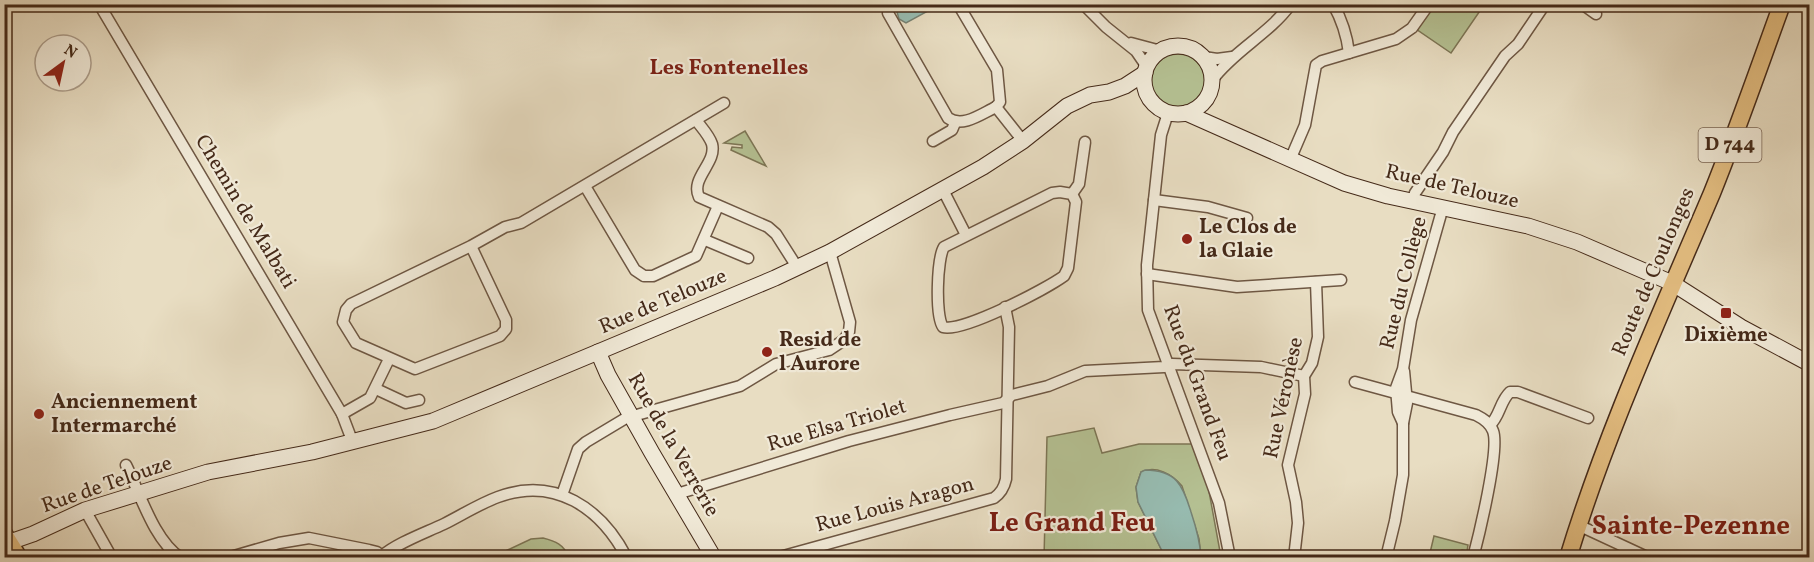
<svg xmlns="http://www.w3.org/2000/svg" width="1814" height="562" font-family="Vollkorn,serif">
<rect width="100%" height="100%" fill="#e8ddc2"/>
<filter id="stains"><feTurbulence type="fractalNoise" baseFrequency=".00333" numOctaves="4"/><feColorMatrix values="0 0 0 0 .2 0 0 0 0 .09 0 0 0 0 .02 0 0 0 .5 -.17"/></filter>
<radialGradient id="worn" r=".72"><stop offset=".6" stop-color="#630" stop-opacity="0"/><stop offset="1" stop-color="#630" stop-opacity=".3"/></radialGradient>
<g fill="#b5c193" stroke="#7d7656" stroke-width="1.5">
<path d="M1434,5H1484L1451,53L1416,29L1429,9Z"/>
<circle cx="1178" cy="81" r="27"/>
<path d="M745,131L766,166L731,150L732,147L742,148V145L724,143Z"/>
<path d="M1094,428L1102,453L1139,444H1193L1206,475L1221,557H1201L1199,539L1182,486C1172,474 1156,465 1141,472L1136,487L1138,502L1165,557L1044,558L1047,437Z"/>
<path d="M1434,536L1468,545L1467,551L1462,550L1460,557H1429Z"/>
<path d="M543,538C555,541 565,545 568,557H493L531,539Z"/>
</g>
<g fill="#97bcb1" stroke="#768274" stroke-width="1.5">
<path d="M902,5V4L939,5L906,23L899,19L897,12Z"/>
<path d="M1145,470C1176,470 1183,485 1191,512C1196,527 1200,541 1201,557H1165L1138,502L1136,487L1141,472Z"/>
</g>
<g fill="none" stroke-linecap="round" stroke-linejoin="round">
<defs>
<g id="street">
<path d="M99,4L342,414L353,443"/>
<path d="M890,4L888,13L948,118C963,128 981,114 996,107"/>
<path d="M958,4L997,70L1000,102L996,107"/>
<path d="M1083,4L1106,27L1136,51L1147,67"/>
<path d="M1333,4C1342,20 1347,36 1349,53"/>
<path d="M1582,4L1596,14"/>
<path d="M1131,43L1161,51"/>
<path d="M1204,57L1217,59L1232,57"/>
<path d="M1213,79C1235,50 1269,34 1291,4"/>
<path d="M996,107L1023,141"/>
<path d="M1168,113L1161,135L1147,265L1148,310L1219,503L1230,558"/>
<path d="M696,120C701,127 709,135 712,144C717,163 690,178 699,197L768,227L776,234L797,267"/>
<path d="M933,141L952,130L955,123"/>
<path d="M1290,160L1305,125L1316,65L1322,61L1396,39L1412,28L1429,4"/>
<path d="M585,186L635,270L644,276H653L696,256L718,206"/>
<path d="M943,190L966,235"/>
<path d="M1060,192L1072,194L1076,202L1068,268L1064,276C1046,289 962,333 943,327C935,316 937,258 944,247L1052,193Z"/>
<path d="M1072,194L1079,184L1085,142"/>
<path d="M1154,200L1208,207L1247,218"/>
<path d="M1412,201L1415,193L1443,152L1453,132L1505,56L1518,44L1545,4"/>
<path d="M705,240L748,258"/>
<path d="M471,246L506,320V329L500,336L415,369L356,343L343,322L346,310L351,304L471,246L505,227L521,223L724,103"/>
<path d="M1147,274L1237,287L1341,280"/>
<path d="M1355,382L1476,415C1484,419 1490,423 1493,431C1500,449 1479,535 1473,558"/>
<path d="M376,389L406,403L419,400"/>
<path d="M342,414L370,398L389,359"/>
<path d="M1403,423L1398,412L1396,388L1403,369L1411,320L1443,207"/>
<path d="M1490,425C1500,416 1500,401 1510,392H1518L1588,418"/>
<path d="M126,465C140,493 154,541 181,558"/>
<path d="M677,494L849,441L950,415L1003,403L1012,395L1048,386L1085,371L1164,367L1172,364L1261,367L1304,376"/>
<path d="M562,495L578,449L586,442L626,418L740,386L776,364L829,350L844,340L849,332L850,322L830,252"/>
<path d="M85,510L112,558"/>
<path d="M1578,525L1649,558"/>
<path d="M382,556C397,543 425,533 444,524C462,515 479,504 498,497C555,476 601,508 627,558"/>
<path d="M227,558L279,543L309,538L369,550L377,552L383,558"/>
<path d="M776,558L994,498C1001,493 1004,488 1006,479L1009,327L1005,307"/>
<path d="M1294,558L1298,523L1296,502L1288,465L1305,394L1304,376L1312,363L1318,337L1316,282"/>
<path d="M1386,558L1395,521L1403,475V423L1407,403L1404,371"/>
</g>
<g id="secondary">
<circle cx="1178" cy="80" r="34"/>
<path d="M1186,113L1344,183L1388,196L1528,226L1577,242L1672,283L1741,327L1810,364"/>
<path d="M598,352L608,375L652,453L714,558"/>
<path d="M4,544L33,534L85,510L208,472L312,452L433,421L775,278L830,252L983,167L1023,141L1067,106L1090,95L1109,92L1125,86L1145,73"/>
</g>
<g id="primary">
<path d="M4,534L19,558"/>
<path d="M1568,558C1606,433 1661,313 1712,193C1737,131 1759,67 1782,4"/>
</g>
</defs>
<use href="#street" stroke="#6e5743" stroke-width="13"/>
<use href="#secondary" stroke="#452a19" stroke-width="17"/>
<use href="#primary" stroke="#452a19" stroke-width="19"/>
<use href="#street" stroke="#f0e9d7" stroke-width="10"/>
<use href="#secondary" stroke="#f0e9d7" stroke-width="15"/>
<use href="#primary" stroke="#e4be81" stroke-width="16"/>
</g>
<g fill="#8f2418" stroke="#f0e9d7" stroke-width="2">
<circle cx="1187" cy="239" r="6"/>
<rect x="1720" y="307" width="12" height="12" rx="3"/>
<circle cx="767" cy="352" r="6"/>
<circle cx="39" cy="414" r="6"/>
</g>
<g text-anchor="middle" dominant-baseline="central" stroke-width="4.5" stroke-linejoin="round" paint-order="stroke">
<rect fill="#f0e9d7" stroke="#786352" stroke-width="1.5" x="1698.5" y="128" width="63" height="34" rx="4.5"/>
<g font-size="20" font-weight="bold" fill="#452a19">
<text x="1730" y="145">D 744</text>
</g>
<g font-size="21" fill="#452a19" stroke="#f0e9d7">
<text transform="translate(1452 187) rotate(13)">Rue de Telouze</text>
<text transform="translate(245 212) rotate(59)">Chemin de Malbati</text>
<text transform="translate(1654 272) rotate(-67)">Route de Coulonges</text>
<text transform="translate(1404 283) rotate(-76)">Rue du Collège</text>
<text transform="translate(663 302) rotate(-23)">Rue de Telouze</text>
<text transform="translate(1197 383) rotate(70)">Rue du Grand Feu</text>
<text transform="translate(1284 398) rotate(-78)">Rue Véronèse</text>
<text transform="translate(837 426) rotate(-16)">Rue Elsa Triolet</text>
<text transform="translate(673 445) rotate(60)">Rue de la Verrerie</text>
<text transform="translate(107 485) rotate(-19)">Rue de Telouze</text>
<text transform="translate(895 505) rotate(-15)">Rue Louis Aragon</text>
</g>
<g font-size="21" font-weight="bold" fill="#452a19" stroke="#f0e9d7" text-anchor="start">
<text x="1199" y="227">Le Clos de<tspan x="1199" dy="24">la Glaie</tspan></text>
<text x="1726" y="335" text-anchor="middle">Dixième</text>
<text x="779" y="340">Resid de<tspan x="779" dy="24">l Aurore</tspan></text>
<text x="51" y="402">Anciennement<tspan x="51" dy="24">Intermarché</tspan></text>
</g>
<g font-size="22" font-weight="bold" fill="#7a1f14" stroke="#f0e9d7">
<text x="729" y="68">Les Fontenelles</text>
</g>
<g font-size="27" font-weight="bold" fill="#7a1f14" stroke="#f0e9d7">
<text x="1072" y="524">Le Grand Feu</text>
<text x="1691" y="527">Sainte-Pezenne</text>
</g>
</g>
<rect width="1814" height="562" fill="none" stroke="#e8ddc2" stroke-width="24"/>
<rect x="6" y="6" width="1802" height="550" fill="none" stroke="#452a19" stroke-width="3"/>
<rect x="12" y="12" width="1790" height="538" fill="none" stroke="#452a19" stroke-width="1.5"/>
<g transform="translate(63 63) rotate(33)"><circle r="28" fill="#f0e9d7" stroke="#ac9d8b" stroke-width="1.5"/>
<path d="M0-4.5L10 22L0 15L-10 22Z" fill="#8f2418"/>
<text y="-9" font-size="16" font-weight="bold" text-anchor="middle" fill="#452a19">N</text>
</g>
<rect width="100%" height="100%" filter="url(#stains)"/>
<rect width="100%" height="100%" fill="url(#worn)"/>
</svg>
